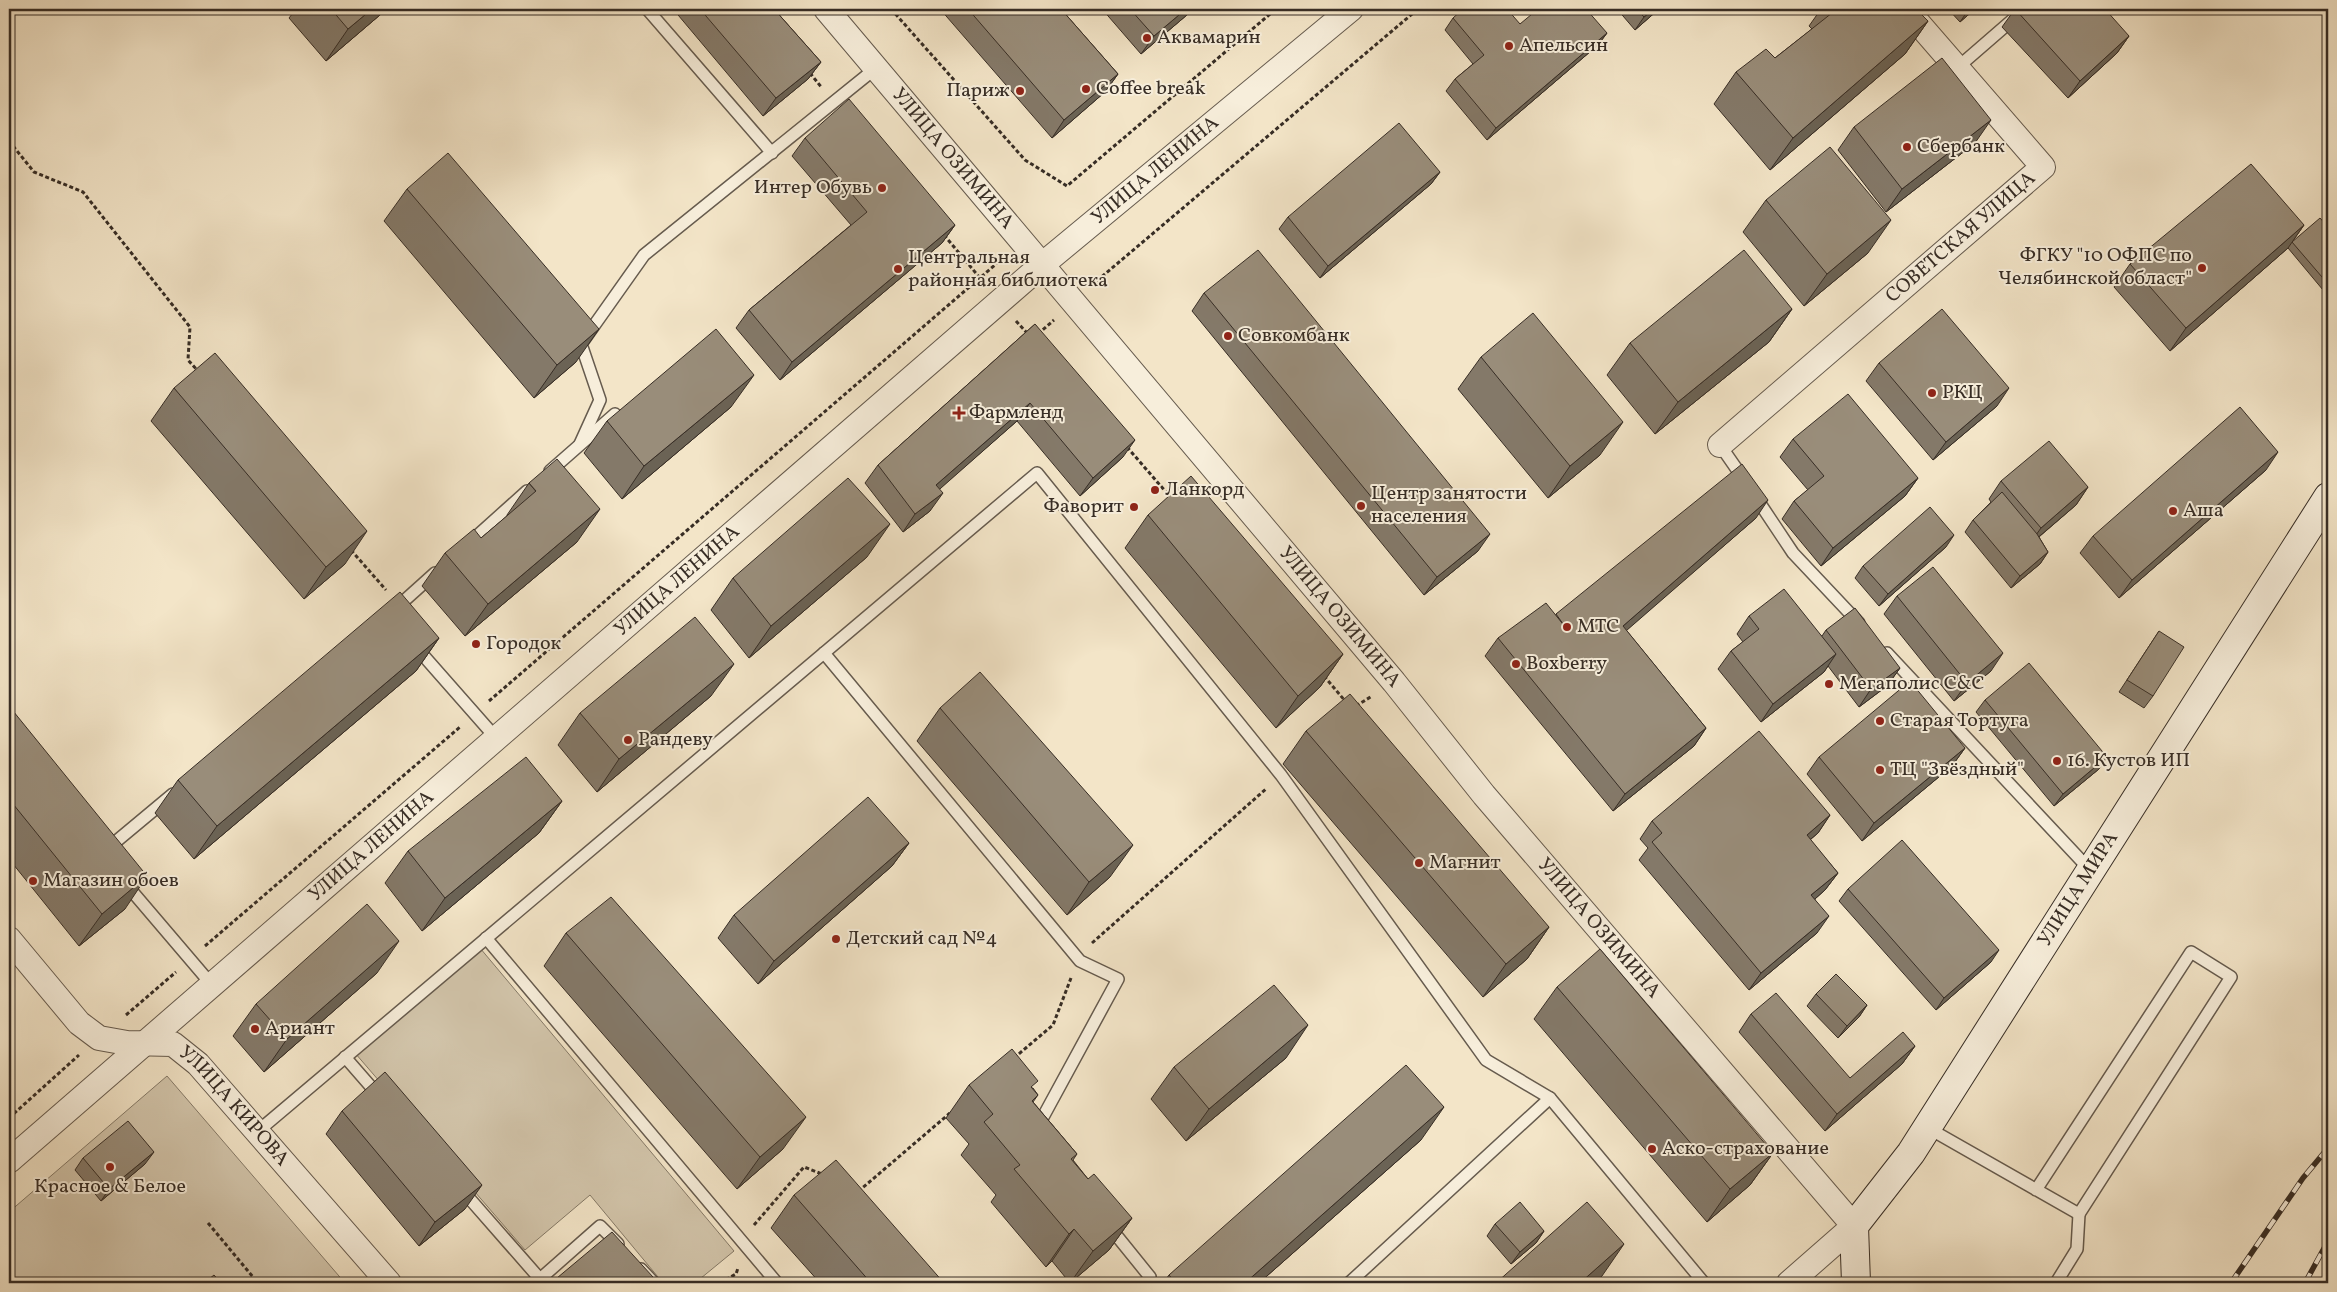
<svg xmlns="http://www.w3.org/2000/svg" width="2337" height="1292" font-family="Vollkorn,serif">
<rect width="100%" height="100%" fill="#f3e5c8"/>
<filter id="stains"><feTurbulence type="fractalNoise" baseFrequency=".004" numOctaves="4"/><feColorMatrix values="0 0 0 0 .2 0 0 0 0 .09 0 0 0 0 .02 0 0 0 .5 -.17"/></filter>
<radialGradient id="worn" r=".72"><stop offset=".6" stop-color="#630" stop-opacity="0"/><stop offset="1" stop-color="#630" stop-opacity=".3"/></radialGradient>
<g fill="#d3c6ac" stroke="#857a68">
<path d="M480,948L734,1251L695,1283H663L590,1195L525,1250L355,1053Z"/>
<path d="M167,1076L345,1283H9V1212Z"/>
</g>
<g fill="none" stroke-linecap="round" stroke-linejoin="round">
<defs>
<g id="lane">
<path d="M647,9L772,153"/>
<path d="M1957,68L2025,9"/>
<path d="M580,444L600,400L581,344L644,255L876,68"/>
<path d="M1720,445L1745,481"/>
<path d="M550,471L615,414"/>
<path d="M1755,496L1793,553L1859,623"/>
<path d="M468,544L527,491"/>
<path d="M395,609L435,573"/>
<path d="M415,646L496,738"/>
<path d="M824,653L1080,961L1118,979L1037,1128"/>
<path d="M1887,653L2091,871"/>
<path d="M107,849L173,794"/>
<path d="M125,883L212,985"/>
<path d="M486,938L777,1283"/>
<path d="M345,1057L379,1096"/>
<path d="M1928,1128L2079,1214L2231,977L2191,952L2036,1190"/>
<path d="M257,1132L1037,473L1281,775L1486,1060L1550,1098L1704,1283"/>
<path d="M462,1190L540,1279L535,1283"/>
<path d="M1108,1225L1150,1277L1149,1283"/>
<path d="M641,1269L654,1283"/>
<path d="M540,1279L600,1226L618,1244"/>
<path d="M1349,1283L1550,1098"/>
<path d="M2056,1283L2077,1249L2079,1214"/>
</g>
<g id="street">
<path id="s1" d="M826,9L1394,682L1484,795L1854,1226L1789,1283"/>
<path id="s2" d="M1720,445L2043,167L1906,9"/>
<path id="s3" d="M9,939L79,1023L99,1038L127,1043L173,1044L198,1064L389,1283"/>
<path id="s4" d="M9,1161L1043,264L1351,9"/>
</g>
<g id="secondary">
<path id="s5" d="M1856,1283L1854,1226L1911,1153L2328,497"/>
</g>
</defs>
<use href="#lane" stroke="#665b4e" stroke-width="14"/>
<use href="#street" stroke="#665b4e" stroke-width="26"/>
<use href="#secondary" stroke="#372d25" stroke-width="30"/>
<g stroke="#372d25" stroke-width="3" stroke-dasharray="4 2.5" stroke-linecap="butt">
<path d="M891,9L1025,160L1067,186L1276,9"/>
<path d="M810,73L822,88"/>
<path d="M9,141L34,172L83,192L190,327L188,360L199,372"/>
<path d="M944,235L980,278"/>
<path d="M1092,285L1418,9"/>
<path d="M1016,321L1027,333"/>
<path d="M1038,334L1054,320"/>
<path d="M1127,447L1172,499"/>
<path d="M351,550L386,590"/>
<path d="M1324,676L1346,702"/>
<path d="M489,701L1003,258"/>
<path d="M1356,706L1372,696"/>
<path d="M1092,943L1267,788"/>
<path d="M205,946L460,727"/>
<path d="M126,1015L176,972"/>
<path d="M1014,1058L1053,1025L1071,978"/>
<path d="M9,1118L79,1055"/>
<path d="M858,1189L860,1190L950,1113"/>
<path d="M208,1223L258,1283"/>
<path d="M754,1225L804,1167L822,1174"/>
<path d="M9,1282L10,1283"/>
<path d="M720,1283L736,1274L738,1268"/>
</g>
<use href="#lane" stroke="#f7eedb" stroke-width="11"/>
<use href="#street" stroke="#f7eedb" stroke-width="24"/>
<use href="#secondary" stroke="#f7eedb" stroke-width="28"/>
<defs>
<g id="rail">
<path d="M2231,1283L2303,1178L2328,1148"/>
<path d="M2305,1283L2328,1241"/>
</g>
</defs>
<use href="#rail" stroke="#372d25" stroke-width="5.5"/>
<use href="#rail" stroke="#f7eedb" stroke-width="4" stroke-dasharray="11" stroke-linecap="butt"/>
</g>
<g fill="#847969" stroke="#372d25">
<path d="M296,9H387L326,61L289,18Z"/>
<path d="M673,9H774L821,62L808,79L763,116Z"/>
<path d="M940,9H1061L1118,74L1105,92L1052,138Z"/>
<path d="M1102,9H1194L1141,54Z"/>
<path d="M1617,9H1659L1635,30Z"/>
<path d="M1821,9H1916L1928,21L1905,54L1770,170L1714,104L1736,72L1775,58L1812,29L1809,26Z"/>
<path d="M1948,9H1975L1960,22Z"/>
<path d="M2015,9L2129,36L2117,53L2068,98L2002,27Z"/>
<path d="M1453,18L1520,24L1607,33L1598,45L1487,140L1446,91L1455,79L1473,64L1445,30Z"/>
<path d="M1854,127L1975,143L1886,212L1838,150Z"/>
<path d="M805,138L955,225L942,243L780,380L736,328L749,310L851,225L792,156Z"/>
<path d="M1440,172L1431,184L1320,278L1279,229L1288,217Z"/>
<path d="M407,189L576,362L534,398L384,221Z"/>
<path d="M1766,200L1868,253L1804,306L1743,232Z"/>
<path d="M2304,225L2292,242L2328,227V296L2288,248L2170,351L2114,287L2130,264Z"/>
<path d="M1204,293L1478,551L1424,595L1192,311Z"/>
<path d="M1792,309L1769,342L1655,434L1607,375L1630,343Z"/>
<path d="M1035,324L1123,457L1080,496L1017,421L939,489L930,511L903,532L865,483L878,465Z"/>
<path d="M1481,357L1600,455L1548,498L1458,389Z"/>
<path d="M1879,363L1997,406L1933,460L1866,381Z"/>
<path d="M174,388L345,564L304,599L151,421Z"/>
<path d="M731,407L622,499L584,453L607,421Z"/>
<path d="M1793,439L1918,478L1905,496L1821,566L1782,519L1794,501L1808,490L1780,457Z"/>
<path d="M2266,470L2119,598L2080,553L2093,536Z"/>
<path d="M2001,481L2088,487L2076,505L2039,537L2048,552L2040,564L2011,588L1965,532L1973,520L1991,502L1989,499Z"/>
<path d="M529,483L577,542L465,636L422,586L445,553L481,538L507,516V515Z"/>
<path d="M1148,515L1343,654L1320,687L1276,728L1125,548Z"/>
<path d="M1756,518L1626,630L1706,728L1694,746L1613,811L1485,656L1498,638L1556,615V614Z"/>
<path d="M1946,547L1879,606L1855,578L1863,566Z"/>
<path d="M867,557L749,658L711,610L733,578Z"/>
<path d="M1897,596L1991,671L1954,701L1884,614Z"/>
<path d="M1749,616L1822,636L1826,630L1900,668L1887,686L1859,707L1828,666L1824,672L1761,722L1718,669L1731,651L1743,642L1737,634Z"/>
<path d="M2159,631L2153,696L2144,708L2119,692Z"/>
<path d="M439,638L416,671L194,859L155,813L178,780Z"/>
<path d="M711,696L597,792L558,745L580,713Z"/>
<path d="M1985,700L2099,769L2054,806L1976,712Z"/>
<path d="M9,706L125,909L79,946L9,859Z"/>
<path d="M940,708L1110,877L1067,915L917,741Z"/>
<path d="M1306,731L1549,927L1527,959L1483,997L1283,764Z"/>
<path d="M1965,748L1952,766L1862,841L1807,774L1819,757Z"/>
<path d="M562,801L539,833L422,931L385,883L408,851Z"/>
<path d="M1830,815L1818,833L1810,840L1838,873L1825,890L1815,899L1817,933L1749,990L1639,860L1648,848L1640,839L1652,821Z"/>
<path d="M909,843L892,866L758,984L718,938L734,915Z"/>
<path d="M1848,889L1991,962L1936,1010L1839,901Z"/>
<path d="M566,933L783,1149L737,1189L544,966Z"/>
<path d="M377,973L264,1072L233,1036L256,1004Z"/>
<path d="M1557,987L1773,1153L1750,1185L1707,1222L1534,1019Z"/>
<path d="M1816,994L1867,1005L1859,1017L1838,1038L1807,1006Z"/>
<path d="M1751,1014L1850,1078L1915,1046L1902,1064L1825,1131L1739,1032Z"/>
<path d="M1286,1058L1186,1141L1151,1099L1174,1067Z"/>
<path d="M969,1085L1033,1088L1038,1095L1033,1102L1077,1154L1073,1160L1088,1179L1132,1218L1109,1250L1070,1283L1052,1261L1046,1267L991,1202L996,1195L961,1155L969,1144L946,1118Z"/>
<path d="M342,1111L465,1209L419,1246L326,1134Z"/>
<path d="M1421,1140L1259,1283H1163L1169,1275Z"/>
<path d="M83,1158L145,1164L101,1201L75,1170Z"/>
<path d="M794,1195L944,1283H820L771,1228Z"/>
<path d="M1495,1224L1544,1231L1536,1243L1511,1264L1487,1236Z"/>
</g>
<g fill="#6b6355" stroke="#372d25">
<path d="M372,9H387L326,61L348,29Z"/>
<path d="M1186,9H1194L1141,54L1154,36Z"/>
<path d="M1654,9H1659L1635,30L1644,17Z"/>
<path d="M1969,9H1975L1960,22Z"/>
<path d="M1928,21L1905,54L1770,170L1793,138Z"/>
<path d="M1607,33L1598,45L1487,140L1496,128Z"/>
<path d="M2129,36L2117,53L2068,98L2080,81Z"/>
<path d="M821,62L808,79L763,116L776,98Z"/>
<path d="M1118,74L1105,92L1052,138L1064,120Z"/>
<path d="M1991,120L1975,143L1886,212L1902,189Z"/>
<path d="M1440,172L1431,184L1320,278L1328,266Z"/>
<path d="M1891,220L1868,253L1804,306L1827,274Z"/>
<path d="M955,225L942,243L780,380L792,362Z"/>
<path d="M2304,225L2288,248L2170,351L2186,328Z"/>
<path d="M1792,309L1769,342L1655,434L1678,402Z"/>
<path d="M599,329L576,362L534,398L557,365Z"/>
<path d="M754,375L731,407L622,499L644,466Z"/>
<path d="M2009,388L1997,406L1933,460L1946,442Z"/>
<path d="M1030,403L1017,421L924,503L936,485Z"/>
<path d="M1623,422L1600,455L1548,498L1570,466Z"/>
<path d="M1135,440L1123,457L1080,496L1093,478Z"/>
<path d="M2278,452L2266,470L2119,598L2132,580Z"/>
<path d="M1918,478L1905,496L1821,566L1833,548Z"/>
<path d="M2088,487L2076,505L2028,546L2041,528Z"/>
<path d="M943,493L930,511L903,532L915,514Z"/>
<path d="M1768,500L1756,518L1611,644L1623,626Z"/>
<path d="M600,509L577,542L465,636L488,604Z"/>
<path d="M890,524L867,557L749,658L771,626Z"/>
<path d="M367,531L345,564L304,599L326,567Z"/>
<path d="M1490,534L1478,551L1424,595L1437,577Z"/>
<path d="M1954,535L1946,547L1879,606L1888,594Z"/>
<path d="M2048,552L2040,564L2011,588L2020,576Z"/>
<path d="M439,638L416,671L194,859L217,826Z"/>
<path d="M2003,653L1991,671L1954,701L1967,683Z"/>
<path d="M1343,654L1320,687L1276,728L1298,696Z"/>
<path d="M1836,654L1824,672L1761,722L1773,704Z"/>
<path d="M734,664L711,696L597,792L619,759Z"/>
<path d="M1900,668L1887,686L1859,707L1871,689Z"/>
<path d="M1706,728L1694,746L1613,811L1625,794Z"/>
<path d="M1965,748L1952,766L1862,841L1874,823Z"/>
<path d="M2107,757L2099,769L2054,806L2063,794Z"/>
<path d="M562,801L539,833L422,931L445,898Z"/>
<path d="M1830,815L1818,833L1794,853L1807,835Z"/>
<path d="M909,843L892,866L758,984L774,961Z"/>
<path d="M1133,845L1110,877L1067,915L1089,882Z"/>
<path d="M1838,873L1825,890L1799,913L1811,895Z"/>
<path d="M147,876L125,909L79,946L102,914Z"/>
<path d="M1829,916L1817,933L1749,990L1761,973Z"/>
<path d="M1549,927L1527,959L1483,997L1506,964Z"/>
<path d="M399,941L377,973L264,1072L287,1039Z"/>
<path d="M1999,950L1991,962L1936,1010L1944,998Z"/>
<path d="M1867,1005L1859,1017L1838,1038L1847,1026Z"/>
<path d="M1308,1025L1286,1058L1186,1141L1209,1109Z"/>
<path d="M1915,1046L1902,1064L1825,1131L1837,1114Z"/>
<path d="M1444,1107L1421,1140L1259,1283H1245Z"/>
<path d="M806,1117L783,1149L737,1189L760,1157Z"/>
<path d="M154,1152L145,1164L101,1201L109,1189Z"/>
<path d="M1773,1153L1750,1185L1707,1222L1730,1189Z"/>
<path d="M482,1185L465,1209L419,1246L435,1222Z"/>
<path d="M1132,1218L1109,1250L1070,1283L1093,1251Z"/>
<path d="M1074,1229L1052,1261L1046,1267L1069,1234Z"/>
<path d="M1544,1231L1536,1243L1511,1264L1520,1252Z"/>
<path d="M1624,1244L1602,1276L1594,1283H1580Z"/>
</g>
<g fill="#998d7a" stroke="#372d25">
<path d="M331,9H372L348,29Z"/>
<path d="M700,9H774L821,62L776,98Z"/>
<path d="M968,9H1061L1118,74L1064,120Z"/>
<path d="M1130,9H1186L1154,36Z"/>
<path d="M1463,9H1507L1520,24L1538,9H1586L1607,33L1496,128L1455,79L1484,55L1453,18Z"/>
<path d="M1636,9H1654L1644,17Z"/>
<path d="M1837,9H1916L1928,21L1793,138L1736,72L1766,49L1775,58Z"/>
<path d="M2015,9H2105L2129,36L2080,81Z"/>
<path d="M1942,58L1991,120L1902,189L1854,127Z"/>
<path d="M849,99L955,225L792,362L749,310L867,212L805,138Z"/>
<path d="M1399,123L1440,172L1328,266L1288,217Z"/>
<path d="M1830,147L1891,220L1827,274L1766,200Z"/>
<path d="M448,153L599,329L557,365L407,189Z"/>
<path d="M2251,164L2304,225L2186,328L2130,264Z"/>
<path d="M2320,218L2328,227V284L2292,242Z"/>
<path d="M1258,250L1490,534L1437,577L1204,293Z"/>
<path d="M1744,250L1792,309L1678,402L1630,343Z"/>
<path d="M1942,309L2009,388L1946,442L1879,363Z"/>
<path d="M1533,313L1623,422L1570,466L1481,357Z"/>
<path d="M9,323L14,329L9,334Z"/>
<path d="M1035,324L1135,440L1093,478L1030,403L936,485L943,493L915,514L878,465Z"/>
<path d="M716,329L754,375L644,466L607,421Z"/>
<path d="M215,353L367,531L326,567L174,388Z"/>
<path d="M1848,394L1918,478L1833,548L1794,501L1824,476L1793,439Z"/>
<path d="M2240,407L2278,452L2132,580L2093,536Z"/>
<path d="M2049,441L2088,487L2041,528L2001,481Z"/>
<path d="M557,459L600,509L488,604L445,553L474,529L481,538L536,491L529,483Z"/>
<path d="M1742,464L1768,500L1623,626L1706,728L1625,794L1498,638L1546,603L1566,628L1556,614Z"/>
<path d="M1191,476L1343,654L1298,696L1148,515Z"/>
<path d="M848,478L890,524L771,626L733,578Z"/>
<path d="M2002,492L2037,534L2048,552L2020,576L1973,520Z"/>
<path d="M1930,507L1954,535L1888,594L1863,566Z"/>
<path d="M1933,567L2003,653L1967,683L1897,596Z"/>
<path d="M1784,589L1836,654L1773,704L1731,651L1759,629L1749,616Z"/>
<path d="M400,592L439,638L217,826L178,780Z"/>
<path d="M1855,608L1900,668L1871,689L1826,630Z"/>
<path d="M695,617L734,664L619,759L580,713Z"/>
<path d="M2159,631L2184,647L2153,696L2127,680Z"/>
<path d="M2029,663L2107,757L2063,794L1985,700Z"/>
<path d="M980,672L1133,845L1089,882L940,708Z"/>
<path d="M1910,681L1965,748L1874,823L1819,757Z"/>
<path d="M1350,694L1549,927L1506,964L1306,731Z"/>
<path d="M9,706L147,876L102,914L9,799Z"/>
<path d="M1759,731L1830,815L1807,835L1838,873L1811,895L1829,916L1761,973L1652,842L1662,833L1652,821Z"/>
<path d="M526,757L562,801L445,898L408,851Z"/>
<path d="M868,797L909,843L774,961L734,915Z"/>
<path d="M1902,840L1999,950L1944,998L1848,889Z"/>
<path d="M611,897L806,1117L760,1157L566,933Z"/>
<path d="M367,904L399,941L287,1039L256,1004Z"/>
<path d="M1600,949L1773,1153L1730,1189L1557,987Z"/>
<path d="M1836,974L1867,1005L1847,1026L1816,994Z"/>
<path d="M1274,985L1308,1025L1209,1109L1174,1067Z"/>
<path d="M1776,993L1850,1078L1903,1032L1915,1046L1837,1114L1751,1014Z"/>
<path d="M1012,1049L1038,1081L1031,1087L1038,1095L1032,1101L1077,1154L1071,1159L1088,1179L1094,1174L1132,1218L1093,1251L1074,1229L1069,1234L1014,1169L1020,1165L984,1122L993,1114L969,1085Z"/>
<path d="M1406,1065L1444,1107L1245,1283H1176L1169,1275Z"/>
<path d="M385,1072L482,1185L435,1222L342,1111Z"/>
<path d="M128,1121L154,1152L109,1189L83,1158Z"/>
<path d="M836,1160L944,1283H871L794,1195Z"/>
<path d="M1520,1202L1544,1231L1520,1252L1495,1224Z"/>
<path d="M1587,1202L1624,1244L1580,1283H1496Z"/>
<path d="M612,1232L653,1277L645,1283H551Z"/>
<path d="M214,1275L221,1283H204Z"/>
</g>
<g fill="#8f2418" stroke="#f7eedb" stroke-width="2">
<circle cx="1147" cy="38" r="5"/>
<circle cx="1509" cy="46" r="5"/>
<circle cx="1086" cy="89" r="5"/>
<circle cx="1020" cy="91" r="5"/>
<circle cx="1907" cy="147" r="5"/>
<circle cx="882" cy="188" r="5"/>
<circle cx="2202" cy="268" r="5"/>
<circle cx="898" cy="269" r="5"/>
<circle cx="1228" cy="336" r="5"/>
<circle cx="1932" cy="393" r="5"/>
<path d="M956.5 405.5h5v5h5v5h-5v5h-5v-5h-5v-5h5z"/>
<circle cx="1155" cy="490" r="5"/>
<circle cx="1361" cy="506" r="5"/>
<circle cx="1134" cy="507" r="5"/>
<circle cx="2173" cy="511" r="5"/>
<circle cx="1567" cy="627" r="5"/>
<circle cx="476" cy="644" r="5"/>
<circle cx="1516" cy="664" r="5"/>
<circle cx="1829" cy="684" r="5"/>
<circle cx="1880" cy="721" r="5"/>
<circle cx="628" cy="740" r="5"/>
<circle cx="2057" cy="761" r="5"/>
<circle cx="1880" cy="770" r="5"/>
<circle cx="1419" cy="863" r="5"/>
<circle cx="33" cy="881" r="5"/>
<circle cx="836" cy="939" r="5"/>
<circle cx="255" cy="1029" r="5"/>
<circle cx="1652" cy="1149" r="5"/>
<circle cx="110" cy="1167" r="5"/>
</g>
<g text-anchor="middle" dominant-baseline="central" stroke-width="4" stroke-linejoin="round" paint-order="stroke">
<g font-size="20" fill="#372d25" stroke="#f7eedb" text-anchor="start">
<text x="1157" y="38">Аквамарин</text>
<text x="1519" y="46">Апельсин</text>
<text x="1096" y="89">Coffee break</text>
<text x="1010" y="91" text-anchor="end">Париж</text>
<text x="1917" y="147">Сбербанк</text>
<text x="872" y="188" text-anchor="end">Интер Обувь</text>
<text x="2192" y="256" text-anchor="end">ФГКУ "10 ОФПС по<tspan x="2192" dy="23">Челябинской област"</tspan></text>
<text x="908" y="258">Центральная<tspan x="908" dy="23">районная библиотека</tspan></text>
<text x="1238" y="336">Совкомбанк</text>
<text x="1942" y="393">РКЦ</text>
<text x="969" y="413">Фармленд</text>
<text x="1165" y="490">Ланкорд</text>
<text x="1371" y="494">Центр занятости<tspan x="1371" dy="23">населения</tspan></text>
<text x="1124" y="507" text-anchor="end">Фаворит</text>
<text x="2183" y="511">Аша</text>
<text x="1577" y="627">МТС</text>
<text x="486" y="644">Городок</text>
<text x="1526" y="664">Boxberry</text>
<text x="1839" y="684">Мегаполис C&amp;C</text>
<text x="1890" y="721">Старая Тортуга</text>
<text x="638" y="740">Рандеву</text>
<text x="2067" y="761">16. Кустов ИП</text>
<text x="1890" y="770">ТЦ "Звёздный"</text>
<text x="1429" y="863">Магнит</text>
<text x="43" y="881">Магазин обоев</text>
<text x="846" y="939">Детский сад №4</text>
<text x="265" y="1029">Ариант</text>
<text x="1662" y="1149">Аско-страхование</text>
<text x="110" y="1187" text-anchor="middle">Красное &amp; Белое</text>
</g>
<g font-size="20" fill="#372d25" stroke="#f7eedb">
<text stroke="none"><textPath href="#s1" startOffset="196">УЛИЦА ОЗИМИНА</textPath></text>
<text stroke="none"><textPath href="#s4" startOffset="1515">УЛИЦА ЛЕНИНА</textPath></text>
<text stroke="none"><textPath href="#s2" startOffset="318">СОВЕТСКАЯ УЛИЦА</textPath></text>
<text stroke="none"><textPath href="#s4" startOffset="885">УЛИЦА ЛЕНИНА</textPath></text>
<text stroke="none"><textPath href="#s1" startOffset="796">УЛИЦА ОЗИМИНА</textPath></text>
<text stroke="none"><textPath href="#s4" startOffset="480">УЛИЦА ЛЕНИНА</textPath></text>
<text stroke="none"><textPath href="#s5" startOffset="462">УЛИЦА МИРА</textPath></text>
<text stroke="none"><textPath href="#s1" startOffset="1201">УЛИЦА ОЗИМИНА</textPath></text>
<text stroke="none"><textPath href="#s3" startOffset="296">УЛИЦА КИРОВА</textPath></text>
</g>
</g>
<rect width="2337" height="1292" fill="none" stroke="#f3e5c8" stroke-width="30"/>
<rect x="10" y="10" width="2317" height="1272" fill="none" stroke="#372d25" stroke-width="2.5"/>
<rect x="15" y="15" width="2307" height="1262" fill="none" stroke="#372d25"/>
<rect width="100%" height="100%" filter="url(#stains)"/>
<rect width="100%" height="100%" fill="url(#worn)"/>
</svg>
